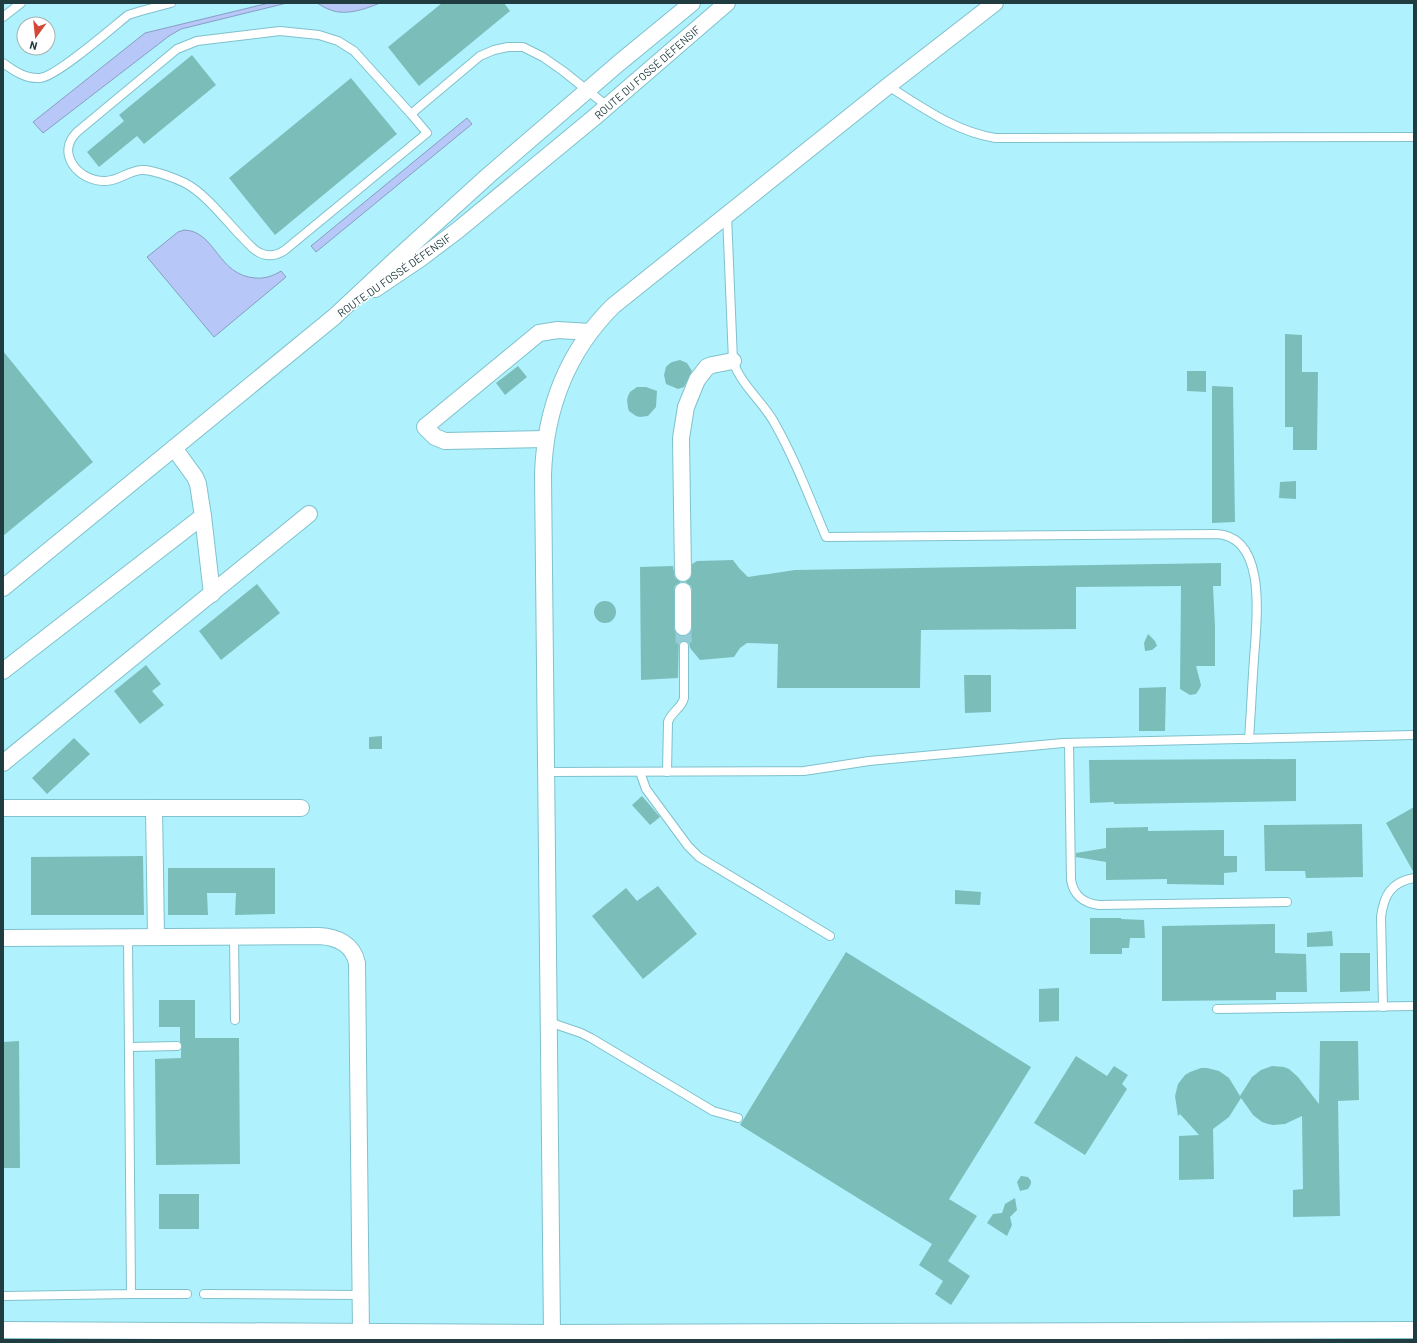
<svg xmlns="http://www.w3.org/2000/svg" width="1417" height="1343" font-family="Barlow,sans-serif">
<rect width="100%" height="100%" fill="#aff2fe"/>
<g fill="#b6c7f8" stroke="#899dc1">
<path d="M269,3H287L181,29L169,36L43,133L33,122L145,33Z"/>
<path d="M317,3H380C366,9 345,16 331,10C326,9 321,5 317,3Z"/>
<path d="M467,118L472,124L316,252L311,246Z"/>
<path d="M184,230C216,231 217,275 255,278C264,279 273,276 281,271L286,277L214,337L147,257L178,232Z"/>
</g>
<g fill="#7bbeb9">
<path d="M442,3H504L510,11L419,86L388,47Z"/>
<path d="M192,55L216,85L144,144L137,136L99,167L87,152L124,121L119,115Z"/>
<path d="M351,78L397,134L275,235L229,178Z"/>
<path d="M1285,334L1302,335V372H1318L1317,450H1293V427H1285Z"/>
<path d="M3,351L93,462L3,536Z"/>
<path d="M680,360L687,363L692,371L684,387L678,389L666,384L664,375L666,367L669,364L672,362Z"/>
<path d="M518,366L527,377L505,395L496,383Z"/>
<path d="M1187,371H1206V392L1187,391Z"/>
<path d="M1212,386L1233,387L1235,522L1212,523Z"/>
<path d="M637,387H646L657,391L656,407L648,416L640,417L636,416L629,411L628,408L627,400L628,396L630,392Z"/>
<path d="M1296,481V499L1279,498L1280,482Z"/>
<path d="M733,560L739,568L748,577L795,570L1221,563V586H1213L1215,627V666H1196L1201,685L1200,688L1196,694L1190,695L1180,689L1181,586L1076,587V629L921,630L920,688H777L778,644L747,643L740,648L734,657L700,660L690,648L689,643L683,641L679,636L678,678L641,680L640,567L673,566L675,578L681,582L675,586L674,591V627L675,631L678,635L683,636L687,635L691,632L692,627V591L691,586L685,582L691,577L692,564L697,561Z"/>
<path d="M257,584L280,613L221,660L199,631Z"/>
<circle cx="605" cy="612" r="11"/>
<path d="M1148,634L1155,641L1157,646L1152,650L1145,651L1144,643Z"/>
<path d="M146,665L161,684L152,691L164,705L140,724L114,691Z"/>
<path d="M964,675H991V712L965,713Z"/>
<path d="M1166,687L1165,731H1139V688Z"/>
<path d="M382,736V749H369V737Z"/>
<path d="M74,738L90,754L47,794L32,778Z"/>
<path d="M1296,759V801L1114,804V802L1090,803L1089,760Z"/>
<path d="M642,796L660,817L650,825L632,805Z"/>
<path d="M1414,807V873L1386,823Z"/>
<path d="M1362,824L1363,877L1306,878L1305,871H1265L1264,825Z"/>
<path d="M1148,827V831L1224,830V856H1237V872L1224,873V885L1167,884V879L1106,880V862L1076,857V853L1106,848V828Z"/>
<path d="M143,856L144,915H31V857Z"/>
<path d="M168,868H275V914L235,915L236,893H207L208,915H168Z"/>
<path d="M658,886L697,934L643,979L592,916L626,888L637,901Z"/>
<path d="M955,890L981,892L980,905L955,904Z"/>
<path d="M1090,918H1121V919L1144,920L1145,938H1130L1129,948H1122V954H1090Z"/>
<path d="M1275,924V953L1306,954L1307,992H1276V1000L1162,1001V926Z"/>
<path d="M1332,931L1333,946L1307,947V933Z"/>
<path d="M846,952L1031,1067L949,1199L977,1216L948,1261L970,1276L951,1305L935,1294L943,1281L919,1265L932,1244L740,1125Z"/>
<path d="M1340,953H1370V991L1340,992Z"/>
<path d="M1059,988V1021L1039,1022V989Z"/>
<path d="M159,1000H195V1038H239L240,1164L156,1165L155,1059L181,1058V1050L182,1046L180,1042V1027H159Z"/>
<path d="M19,1041L20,1168H3V1042Z"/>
<path d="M1320,1041H1358L1359,1100L1338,1101L1340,1216L1293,1217V1190L1303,1189L1302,1116L1285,1124L1273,1125L1268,1124L1262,1122L1253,1115L1241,1098L1229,1117L1213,1129L1214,1179L1179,1180V1136L1199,1135L1180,1114L1178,1116L1175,1096L1178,1084L1185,1075L1190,1072L1201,1068H1207L1219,1071L1229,1078L1240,1096L1252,1077L1261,1070L1272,1066L1284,1067L1289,1069L1298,1077L1319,1104Z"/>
<path d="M1076,1056L1107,1076L1114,1066L1128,1075L1122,1084L1127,1089L1085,1155L1034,1123Z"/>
<path d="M1021,1176L1028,1177L1031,1181V1184L1028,1189L1020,1191L1017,1182Z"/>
<rect x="159" y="1194" width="40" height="35"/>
<path d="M1015,1198L1017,1210L1010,1217L1012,1225L1007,1236L987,1223L993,1214L1002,1213L1005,1204Z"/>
</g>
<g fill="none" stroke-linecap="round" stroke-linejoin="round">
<path stroke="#93ced8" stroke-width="16" stroke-dasharray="16 8" stroke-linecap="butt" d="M683,627L684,646"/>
<defs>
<g id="lane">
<path d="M3,17L21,3"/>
<path d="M3,63C14,71 26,79 40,78C56,77 112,28 128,15L141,11L171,3"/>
<path d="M888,86C922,107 954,131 995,138L1414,137"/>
<path d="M411,114L427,133L285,250C275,257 265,257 255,250C233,231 210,196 185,183C175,178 156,171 144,170C130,169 118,182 104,181C79,181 55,154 77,132L177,49L197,41L280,31L319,35L338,41L354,51L411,114L480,56L494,50L508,47H523L543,57L563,71L607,106"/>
<path d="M727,215L733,361C741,385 762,401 774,422C795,459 810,499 826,537L1216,534C1269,536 1256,625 1254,659C1252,686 1251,712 1249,739"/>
<path d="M1069,743L1071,880C1074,896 1083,903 1099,905L1287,902"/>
<path d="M546,772L804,771L869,761L1063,743L1414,735"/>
<path d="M640,772L646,789L688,846L699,857L830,936"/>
<path d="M667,772L668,722C671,712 682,708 684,698V646"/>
<path d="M234,936L235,1020"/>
<path d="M1383,1007L1381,917C1384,895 1391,882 1414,878"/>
<path d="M1217,1009L1414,1006"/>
<path d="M549,1022L581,1033L591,1038L713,1111L738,1118"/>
<path d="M129,1047L177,1046"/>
<path d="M131,1294H187"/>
<path d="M204,1294L361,1295"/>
<path d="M3,1296L131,1294L128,936"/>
</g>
<g id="street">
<path d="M995,3L888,86L613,306C566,353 545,409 543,475L552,1333L1414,1330"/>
<path d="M375,289L421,258L458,230L596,116L727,3"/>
<path d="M545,439L445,441L435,437L425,427L539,333L558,330L590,332"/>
<path d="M203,516L212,594"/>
<path d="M683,573L681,438L686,407L697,380L707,367L712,365L733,361"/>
<path d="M3,588L334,317L394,261L489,175L619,63L692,3"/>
<path d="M683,591V627"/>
<path d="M3,671L203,516L198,484L195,477L174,448"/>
<path d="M3,763L309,514"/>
<path d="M3,808H301"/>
<path d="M154,808L156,936"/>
<path d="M3,938L319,936C337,937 353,944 357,963L361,1332"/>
<path d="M3,1330L552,1333"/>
</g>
</defs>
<use href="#lane" stroke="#7fc1cc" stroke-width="10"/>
<use href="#street" stroke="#7fc1cc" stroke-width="18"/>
<use href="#lane" stroke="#fff" stroke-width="8"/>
<use href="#street" stroke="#fff" stroke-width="16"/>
</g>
<g text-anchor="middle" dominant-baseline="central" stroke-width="3" stroke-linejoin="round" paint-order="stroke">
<g font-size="11" fill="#213c41" stroke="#fff">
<text transform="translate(647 72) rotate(-41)">ROUTE DU FOSSÉ DÉFENSIF</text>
<text transform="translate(394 275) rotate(-35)">ROUTE DU FOSSÉ DÉFENSIF</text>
</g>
</g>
<rect width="1417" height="1343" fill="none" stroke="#213c41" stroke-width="8"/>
<g transform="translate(36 36) rotate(195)"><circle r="19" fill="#ffffff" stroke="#a6b1b3"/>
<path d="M0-3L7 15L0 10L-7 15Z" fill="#d54838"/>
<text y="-6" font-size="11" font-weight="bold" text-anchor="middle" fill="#213c41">N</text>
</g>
</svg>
